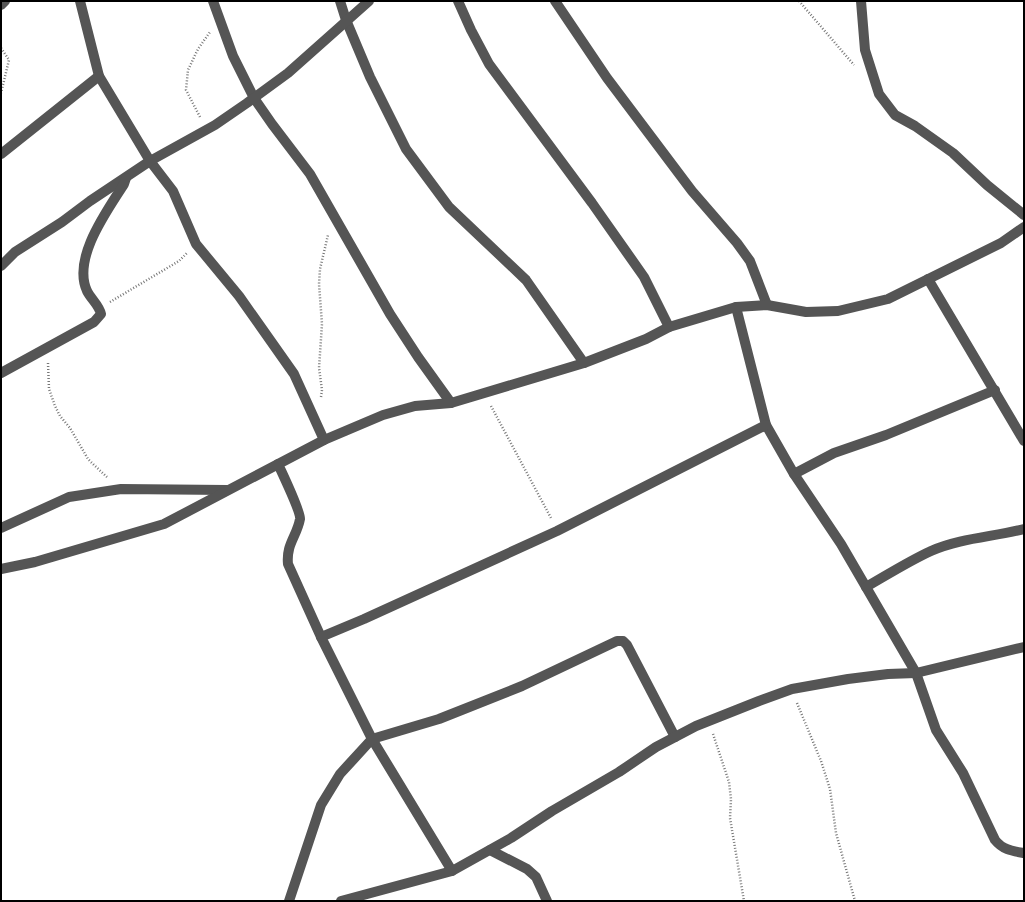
<svg xmlns="http://www.w3.org/2000/svg" width="1025" height="902" font-family="Roboto,sans-serif">
<rect width="100%" height="100%" fill="#fff"/>
<g fill="none" stroke-linecap="round" stroke-linejoin="round">
<g stroke="#777" stroke-width="2.5" stroke-dasharray="1 2" stroke-linecap="butt">
<path d="M799,1L854,65"/>
<path d="M1,48L9,60L1,93"/>
<path d="M200,117L186,90L188,70L198,49L210,32"/>
<path d="M110,302L179,261L187,253"/>
<path d="M48,363L49,389L55,406L60,416L70,428L88,459L94,465L107,477"/>
<path d="M321,397L322,390L319,368L322,324L319,284L320,269L328,235"/>
<path d="M491,406L551,518"/>
<path d="M797,703L821,761L830,789L836,833L855,901"/>
<path d="M713,734L729,782L731,799L730,818L744,901"/>
</g>
<g stroke="#555" stroke-width="10">
<path d="M80,1L99,76L150,161L173,191L196,244L239,296L294,374L324,440"/>
<path d="M213,1L233,56L254,98L272,124L310,174L390,314L418,357L451,403"/>
<path d="M340,1L346,20L370,77L406,149L449,207L526,280L584,363"/>
<path d="M458,1L471,30L489,64L592,203L644,277L669,327"/>
<path d="M555,1L607,78L692,191L737,243L750,261L767,305"/>
<path d="M861,1L865,50L879,94L895,115L915,126L953,153L987,185L1024,215"/>
<path d="M1,5L5,1"/>
<path d="M1,154L99,76"/>
<path d="M1,266L15,252L62,222L90,201L150,161L215,125L247,103L288,73L369,1"/>
<path d="M928,279L1024,441"/>
<path d="M736,307L766,425L794,474L841,544L916,673L936,730L963,773L995,840C1003,850 1012,851 1024,853"/>
<path d="M1,373L94,322L101,314C99,305 91,299 87,291C72,258 107,211 124,184L126,178"/>
<path d="M278,464C282,473 301,512 300,519C297,536 286,544 288,564L321,637L372,739L452,871"/>
<path d="M794,474L834,453L886,435L995,390"/>
<path d="M1,528L69,497L121,489L227,490"/>
<path d="M1,569L35,562L164,524L324,440L383,415L415,406L451,403L584,363L646,339L669,327L736,307L767,305L806,312L838,311L888,299L1001,243L1024,227"/>
<path d="M866,587C887,575 909,561 931,551C961,538 993,537 1024,529"/>
<path d="M321,637L364,619L557,531L766,425"/>
<path d="M490,850L527,869L536,877L547,901"/>
<path d="M289,901L321,805L340,774L372,739L439,719L522,686L617,641H623L627,645L675,737"/>
<path d="M341,901L452,871L511,838L552,811L619,772L656,747L696,726L759,701L792,689L848,679L888,674L916,673L1024,647"/>
</g>
</g>
<rect width="1025" height="902" fill="none" stroke="#000000" stroke-width="4"/>
</svg>
